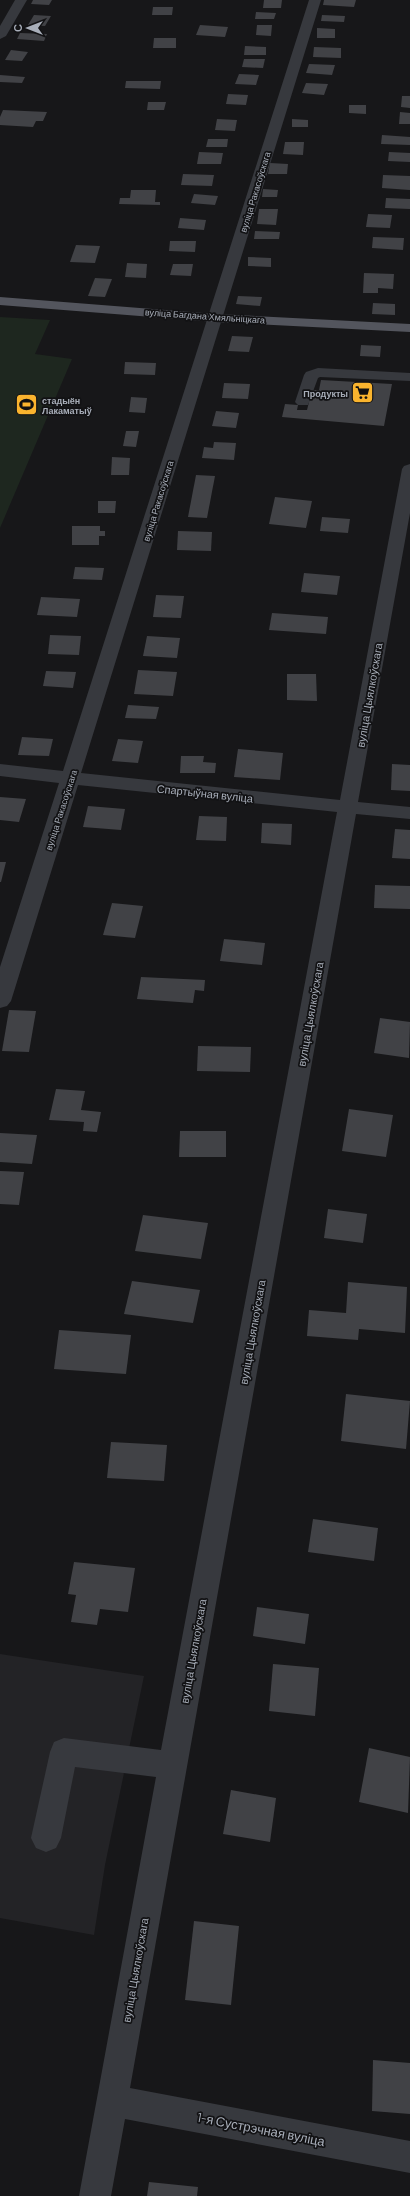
<svg xmlns="http://www.w3.org/2000/svg" width="410" height="2196" font-family="Barlow,sans-serif">
<rect width="100%" height="100%" fill="#171719"/>
<path fill="#232326" d="M0,1654L144,1676L105,1865L94,1935L0,1918Z"/>
<path fill="#1e271f" d="M0,317L50,320L35,354L72,359L0,528Z"/>
<g fill="#414246">
<path d="M33,0H52L49,5L31,4Z"/>
<path d="M264,0H282L281,8H263Z"/>
<path d="M324,0H356L354,7L323,5Z"/>
<path d="M153,7H173L172,15H152Z"/>
<path d="M256,12L276,13L274,19H255Z"/>
<path d="M34,15L51,16L45,26L28,25Z"/>
<path d="M322,15L345,16L344,22L321,21Z"/>
<path d="M200,25L228,27L225,37L196,35Z"/>
<path d="M257,25H272L271,36L256,35Z"/>
<path d="M317,28L335,29V38H317Z"/>
<path d="M20,33L47,34L44,41L17,39Z"/>
<path d="M154,38H176V48H153Z"/>
<path d="M245,46L266,47V55H244Z"/>
<path d="M314,47L341,48V58L313,57Z"/>
<path d="M11,50L28,52L22,61L5,60Z"/>
<path d="M244,59H265L263,68L242,67Z"/>
<path d="M309,64L335,65L332,75L306,73Z"/>
<path d="M239,74L259,75L256,85L235,84Z"/>
<path d="M0,75L25,77L22,83L0,82Z"/>
<path d="M126,81H161L160,89L125,88Z"/>
<path d="M306,83L328,84L324,95L302,93Z"/>
<path d="M228,94L248,95L246,105L226,104Z"/>
<path d="M402,96H410V108L401,107Z"/>
<path d="M148,102H166L164,110H147Z"/>
<path d="M349,105H366V114L349,113Z"/>
<path d="M3,110L47,112L43,121H36L33,127L0,125V117Z"/>
<path d="M400,112L410,113V124H399Z"/>
<path d="M217,119L237,120L235,131L215,130Z"/>
<path d="M292,119L308,120V127H292Z"/>
<path d="M382,135L410,137V145L381,144Z"/>
<path d="M208,139H228L227,147H206Z"/>
<path d="M285,142H304L303,155L283,154Z"/>
<path d="M199,152L223,153L221,164H197Z"/>
<path d="M389,152L410,153V162L388,161Z"/>
<path d="M270,163L288,164L287,174H268Z"/>
<path d="M183,174L214,175L212,186L181,185Z"/>
<path d="M383,175L410,176V190L382,188Z"/>
<path d="M263,189L278,190L277,197H262Z"/>
<path d="M131,190H156L155,202H160V205L119,204L120,198H130Z"/>
<path d="M194,194L218,196L215,205L191,203Z"/>
<path d="M386,198L410,199V209L385,208Z"/>
<path d="M259,209H278L276,225L257,224Z"/>
<path d="M368,214L392,215L390,228L366,227Z"/>
<path d="M180,218L206,220L204,230L178,228Z"/>
<path d="M255,231L280,232L279,239H254Z"/>
<path d="M373,237L404,238L403,250L372,248Z"/>
<path d="M170,241H196L195,252L169,251Z"/>
<path d="M76,245L100,246L95,263L70,262Z"/>
<path d="M248,257L271,258V267L248,266Z"/>
<path d="M127,263L147,264L146,278L125,277Z"/>
<path d="M173,264H193L191,276L170,275Z"/>
<path d="M364,273L394,274L393,289L378,288V293H363Z"/>
<path d="M95,278L112,279L105,297L88,296Z"/>
<path d="M238,296L262,297L260,306L236,304Z"/>
<path d="M373,303L395,304V315L372,314Z"/>
<path d="M232,336L253,337L249,352L228,351Z"/>
<path d="M361,345L381,346L380,357L360,356Z"/>
<path d="M125,362L156,363L155,375L124,374Z"/>
<path d="M321,380L392,384L384,426L282,417L285,404L298,405L297,410H307L312,390H319Z"/>
<path d="M224,383L250,384L248,399L222,398Z"/>
<path d="M131,397L147,398L145,413L129,412Z"/>
<path d="M216,411L239,413L236,428L212,426Z"/>
<path d="M126,431H139L136,447L123,446Z"/>
<path d="M214,442L236,443L234,460L202,458L204,447L213,448Z"/>
<path d="M112,457L130,458L129,475H111Z"/>
<path d="M196,475L215,476L207,518L188,517Z"/>
<path d="M275,497L312,501L306,528L269,524Z"/>
<path d="M98,501H116L115,513H98Z"/>
<path d="M322,517L350,519L348,533L320,531Z"/>
<path d="M72,526H100V531H105V536H99V545H72Z"/>
<path d="M178,531L212,532L211,551L177,550Z"/>
<path d="M75,567L104,568L102,580L73,579Z"/>
<path d="M304,573L340,576L337,595L301,592Z"/>
<path d="M156,595L184,596L181,618L153,617Z"/>
<path d="M41,597L80,599L77,617L37,615Z"/>
<path d="M272,613L328,617L326,634L269,630Z"/>
<path d="M50,635L81,636L79,655L48,654Z"/>
<path d="M147,636L180,638L177,658L143,656Z"/>
<path d="M138,670L177,672L173,696L134,694Z"/>
<path d="M46,671L76,672L73,688L43,686Z"/>
<path d="M287,674H316L317,701L287,700Z"/>
<path d="M128,705L159,707L156,719L125,718Z"/>
<path d="M22,737L53,739L49,756L18,755Z"/>
<path d="M118,739L143,741L138,763L112,761Z"/>
<path d="M238,749L283,753L280,780L234,777Z"/>
<path d="M181,756H204L203,762L216,763L215,773H180Z"/>
<path d="M392,764L410,765V791L391,790Z"/>
<path d="M0,797L26,799L19,822L0,820Z"/>
<path d="M88,806L125,809L121,830L83,827Z"/>
<path d="M199,816L227,817L226,841L196,840Z"/>
<path d="M262,823L292,824L291,845L261,843Z"/>
<path d="M395,829L410,830V859L392,858Z"/>
<path d="M0,862H6L1,882H0Z"/>
<path d="M375,885L410,886V909L374,908Z"/>
<path d="M112,903L143,906L135,938L103,935Z"/>
<path d="M224,939L265,943L262,965L220,961Z"/>
<path d="M141,977L205,980L204,991L195,990L193,1003L137,999Z"/>
<path d="M9,1010L36,1011L29,1052L2,1051Z"/>
<path d="M380,1018L410,1022L409,1058L374,1053Z"/>
<path d="M198,1046L251,1047L250,1072L197,1071Z"/>
<path d="M56,1089L85,1091L81,1110L101,1112L97,1132L83,1131L84,1122L49,1120Z"/>
<path d="M349,1109L393,1115L386,1157L342,1151Z"/>
<path d="M180,1131H226V1157H179Z"/>
<path d="M0,1133L37,1135L32,1164L0,1162Z"/>
<path d="M0,1171L24,1172L19,1205L0,1204Z"/>
<path d="M328,1209L367,1214L363,1243L324,1238Z"/>
<path d="M143,1215L208,1223L201,1259L135,1251Z"/>
<path d="M132,1281L200,1290L193,1323L124,1314Z"/>
<path d="M348,1282L407,1287L405,1333L359,1329L358,1340L307,1336L309,1310L346,1313Z"/>
<path d="M59,1330L131,1335L126,1374L54,1369Z"/>
<path d="M346,1394L410,1401L406,1449L341,1441Z"/>
<path d="M111,1442L167,1445L164,1481L107,1478Z"/>
<path d="M313,1519L378,1528L374,1561L308,1552Z"/>
<path d="M74,1562L135,1568L128,1612L100,1609L97,1625L71,1622L76,1595L68,1594Z"/>
<path d="M257,1607L309,1614L305,1644L253,1636Z"/>
<path d="M273,1664L319,1668L315,1716L269,1711Z"/>
<path d="M369,1748L410,1757L408,1813L359,1802Z"/>
<path d="M231,1790L276,1798L270,1842L223,1834Z"/>
<path d="M194,1921L239,1926L231,2005L185,2000Z"/>
<path d="M373,2060L410,2063V2114L372,2111Z"/>
<path d="M149,2182L198,2187L197,2196H147Z"/>
</g>
<g fill="none" stroke-linecap="round" stroke-linejoin="round">
<g fill="#37393e" fill-rule="evenodd">
<path d="M15,0H27L6,36L0,39V26Z"/>
<path d="M309,0H321L81,773L340,800L402,469L404,466L410,464V513L358,802L410,807V819L356,814L130,2088L410,2141V2173L125,2119L111,2196H79L156,1777L75,1767L61,1838L56,1848L46,1852L36,1848L31,1838L50,1752L54,1742L64,1738L161,1750L337,812L78,785L11,1001L7,1006L0,1008V967L59,783L0,776V764L63,771Z"/>
<path d="M318,368L410,373V381L320,377L318,378L308,405H298L295,402L304,375L306,372Z"/>
</g>
<path fill="#53555d" fill-rule="evenodd" d="M0,297L216,314L410,324V332L216,322L0,305Z"/>
</g>
<defs>
<symbol id="supermarket-square" viewBox="-11 -11 22 22"><rect x="-9" y="-9" width="18" height="18" rx="4" fill="#fab42e" stroke="#121214"/><path d="M-6-5.5h2.5l.6 2H6L4.5 2H-2.5L-4.4-4H-6ZM-1.5 3.2a1.3 1.3 0 1 0 .1 0ZM3 3.2a1.3 1.3 0 1 0 .1 0Z" fill="#111"/></symbol>
<symbol id="stadium-square" viewBox="-11 -11 22 22"><rect x="-9" y="-9" width="18" height="18" rx="4" fill="#fab42e" stroke="#121214"/><path d="M0-5a6.5 5 0 1 0 0 10a6.5 5 0 1 0 0-10ZM-3.5-1.8h7v3.6h-7Z" fill="#111"/></symbol>
</defs>
<g fill-rule="evenodd">
<use href="#supermarket-square" x="350" y="380" width="25" height="25"/>
<use href="#stadium-square" x="14" y="392" width="25" height="25"/>
</g>
<g text-anchor="middle" dominant-baseline="central" stroke-width="3.5" stroke-linejoin="round" paint-order="stroke">
<g font-size="9" fill="#a8aeb9" stroke="#121214">
<text transform="translate(255 192) rotate(-73)">вуліца Ракасоўскага</text>
<text transform="translate(205 316) rotate(4)">вуліца Багдана Хмяльніцкага</text>
<text transform="translate(158 501) rotate(-73)">вуліца Ракасоўскага</text>
<text transform="translate(61 810) rotate(-72)">вуліца Ракасоўскага</text>
</g>
<g font-size="9" font-weight="bold" fill="#a8aeb9" stroke="#121214" text-anchor="end">
<text x="348" y="393">Продукты</text>
<text x="42" y="400" text-anchor="start">стадыён<tspan x="42" dy="10">Лакаматыў</tspan></text>
</g>
<g font-size="11" fill="#a8aeb9" stroke="#121214">
<text transform="translate(369 695) rotate(-80)">вуліца Цыялкоўскага</text>
<text transform="translate(205 793) rotate(6)">Спартыўная вуліца</text>
<text transform="translate(310 1014) rotate(-80)">вуліца Цыялкоўскага</text>
<text transform="translate(252 1332) rotate(-80)">вуліца Цыялкоўскага</text>
<text transform="translate(193 1651) rotate(-80)">вуліца Цыялкоўскага</text>
<text transform="translate(135 1970) rotate(-80)">вуліца Цыялкоўскага</text>
</g>
<g font-size="13" fill="#a8aeb9" stroke="#121214">
<text transform="translate(261 2129) rotate(11)">1-я Сустрэчная вуліца</text>
</g>
</g>
<g transform="translate(28 28) rotate(270)" stroke="#121214" stroke-width="3" paint-order="stroke">
<path d="M0-3L7 15L0 10L-7 15Z" fill="#a8aeb9"/>
<text y="-6" font-size="11" font-weight="bold" text-anchor="middle" fill="#a8aeb9">С</text>
</g>
</svg>
